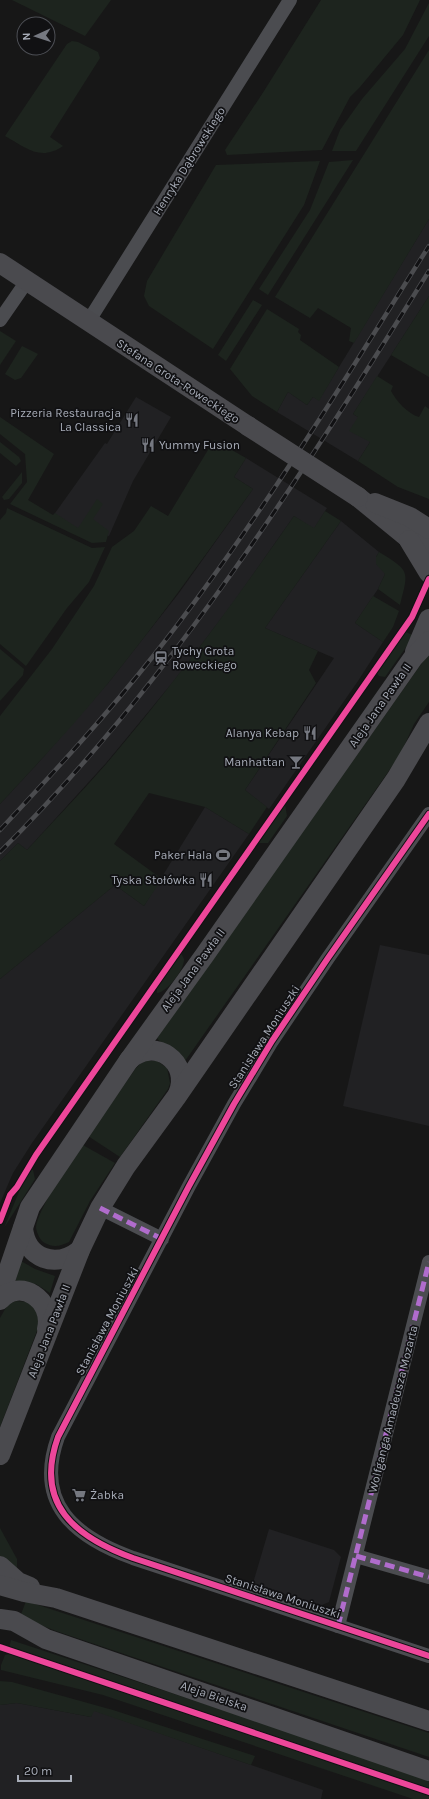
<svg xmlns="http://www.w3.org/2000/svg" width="429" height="1799" font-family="Karla,sans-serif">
<rect width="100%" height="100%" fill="#171717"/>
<g fill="#212123">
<path d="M429,219V296L353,414L358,417L370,442L358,461L277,412L288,392L307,405L313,397L319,400Z"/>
<path d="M136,397L171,417L133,481L109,536L86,534L53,516L105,443L107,444Z"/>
<path d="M246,458L327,508L314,529L294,516L233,603L173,682L106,763L27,850L18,843L0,861V804L39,762L109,682L179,593L253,489L234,477Z"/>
<path d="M341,521L379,552L376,557L385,574L378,589L355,623L383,642L358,681L269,809L245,790L334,658L265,628Z"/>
<path d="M205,807L249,834L32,1143L13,1173L0,1203V979L115,885L144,906Z"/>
<path d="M380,945L429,955V1126L343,1106Z"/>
<path d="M269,1529L334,1550L341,1557L329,1602L322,1605L304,1601L253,1583Z"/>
<path d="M17,1703L91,1717L93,1710L323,1790L321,1799H0V1705Z"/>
</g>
<g fill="#1d241e">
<path d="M12,0H111L85,36Z"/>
<path d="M321,0H420L403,35L360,87L350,97L322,150L227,155L225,150L264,91Z"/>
<path d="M429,3V36L356,151H332L340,130L362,99L405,49Z"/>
<path d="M72,41L78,42L98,52L100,58L50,137L63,146C40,162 25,147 5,136L67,44Z"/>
<path d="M429,50V219L354,343L349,341L351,328L318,308L310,318L275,297Z"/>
<path d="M353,160L268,295L259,289L310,210L329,162Z"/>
<path d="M320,161L304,205L213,349L149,306L144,296L147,281L216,165Z"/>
<path d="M429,296V377L391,355Z"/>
<path d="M253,300L262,305L226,361L218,355Z"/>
<path d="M267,309L299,329L298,332L301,335L300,340L339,367L319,401L313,397L307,405L288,392L277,412L252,396L230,369Z"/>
<path d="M0,331L16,341L0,365Z"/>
<path d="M22,346L38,354L21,378L15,380L5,374Z"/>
<path d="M377,376L393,386L391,391C396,401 408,414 419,417L425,406L429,409V499L398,487L358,461L370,442L349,431L358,417L353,414Z"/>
<path d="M0,417L54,454L28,500L53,515L55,513L78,528L97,499L103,504L93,519L109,531L106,542L92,543L10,504L27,482L25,454L0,434Z"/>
<path d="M214,440L246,458L234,477L253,489C206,554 160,619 109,682C75,724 37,764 0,804V716L52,649L94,586L112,547L134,531L151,506L168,516Z"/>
<path d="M0,442L19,457L21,461L16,466L0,453Z"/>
<path d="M22,472V483L9,499L4,500L2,497Z"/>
<path d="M7,508L92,548L105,547L89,582L67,608L26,666L0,644V520L6,513Z"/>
<path d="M325,511L341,521L265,628L318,651L309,670L316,683L245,790L267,807L249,834L205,807L149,793L114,844L162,879L144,906L115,885L0,979V861L18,843L27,850C53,821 81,793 107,763C174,684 235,601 294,516L314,528Z"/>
<path d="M379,552C410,571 409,570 400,605L378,589L385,574L376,564V557Z"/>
<path d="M373,596L399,611L393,627L383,642L355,623Z"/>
<path d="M406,632L414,636L385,677L379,676L377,673L404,633Z"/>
<path d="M0,649L24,669L23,675L0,701Z"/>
<path d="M429,653V702L414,724L400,755L185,1061C179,1045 162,1047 157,1038Z"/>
<path d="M285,804L287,816L268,843H258Z"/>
<path d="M181,953C182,955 183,957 184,959C185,969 166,993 157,993V988Z"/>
<path d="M146,1061H157L167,1068L170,1083L168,1089L120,1157L88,1136L136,1068L140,1064Z"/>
<path d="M81,1144L115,1163L90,1201L69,1242C61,1246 53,1248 45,1243C40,1241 37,1233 36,1228C36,1212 72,1159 81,1144Z"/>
<path d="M31,1169L33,1170L35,1179L4,1228L21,1187Z"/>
<path d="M21,1261L35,1269L55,1276L50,1293L36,1284L15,1281Z"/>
<path d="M16,1301L28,1302L38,1313V1328L0,1427V1318L8,1304Z"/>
<path d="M0,1528L17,1559V1570L0,1556Z"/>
<path d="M26,1601L429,1733V1757L56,1631L20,1617Z"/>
<path d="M11,1640L429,1778V1789L9,1648Z"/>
<path d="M9,1654L429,1795V1799H413L103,1695L1,1670V1665L5,1655Z"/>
<path d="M0,1681L12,1682L113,1710L255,1756L251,1765L94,1711L91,1717L17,1703L0,1705Z"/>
</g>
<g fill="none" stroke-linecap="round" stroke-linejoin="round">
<g stroke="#4b4c50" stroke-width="14">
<path d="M0,320L27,281"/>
<path d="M88,322L290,0"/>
<path d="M429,814L328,958L272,1041L234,1104L189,1186L58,1437C34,1504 75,1537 133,1558L429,1656"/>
<path d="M100,1208L162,1239"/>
<path d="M356,1556L429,1577"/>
<path d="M338,1626L429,1262"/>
</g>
<g stroke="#4a4a4e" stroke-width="20">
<path d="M0,263L248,426"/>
<path d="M358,497L407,537L429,550"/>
<path d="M375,503L410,517L429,529"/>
<path d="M409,540L429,573"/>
<path d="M415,652L429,619"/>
<path d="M129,1060C154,1036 192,1062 178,1094"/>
<path d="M23,1228C26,1259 56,1269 80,1250"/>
<path d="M0,1295L30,1207L127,1063L204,956L413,658L429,641"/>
<path d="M0,1300C20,1277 54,1300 47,1329"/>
<path d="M0,1455L80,1250L100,1208L126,1166L177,1096L396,779L429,723"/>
<path d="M0,1566L18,1582L30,1587"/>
<path d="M0,1585L24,1592L56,1598L429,1721"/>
<path d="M0,1619L14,1621L46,1639L429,1771"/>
</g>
<defs>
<g id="rail">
<path d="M0,830C53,773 106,716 154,655C256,526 341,385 429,246"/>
<path d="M0,852C172,681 301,476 429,271"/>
</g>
</defs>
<use href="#rail" stroke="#4b4c4f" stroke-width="4.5"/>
<use href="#rail" stroke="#111113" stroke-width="3" stroke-dasharray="9" stroke-linecap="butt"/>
<path stroke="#4a4a4e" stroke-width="20" d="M248,426L358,497"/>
<g stroke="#b06ccc" stroke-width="5" stroke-dasharray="10 5" stroke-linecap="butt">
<path d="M100,1208L162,1239"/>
<path d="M356,1556L429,1577"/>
<path d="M338,1626L429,1262"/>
</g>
<defs>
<g id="cycleway">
<path d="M429,814L328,958L272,1041L234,1104L189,1186L58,1437C34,1504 75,1537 133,1558L429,1656"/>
<path d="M0,1221L10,1195L17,1187L36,1155L412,617L429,579"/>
<path d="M0,1647L429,1792"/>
</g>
</defs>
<use href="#cycleway" stroke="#111113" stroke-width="8"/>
<use href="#cycleway" stroke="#ed469a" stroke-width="6"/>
</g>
<defs>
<symbol id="restaurant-bare" viewBox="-9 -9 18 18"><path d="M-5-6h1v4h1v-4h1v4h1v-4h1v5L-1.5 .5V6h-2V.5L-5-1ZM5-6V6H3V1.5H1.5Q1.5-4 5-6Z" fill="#757880" stroke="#111113" stroke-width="2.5" paint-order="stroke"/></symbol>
<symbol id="station-bare" viewBox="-9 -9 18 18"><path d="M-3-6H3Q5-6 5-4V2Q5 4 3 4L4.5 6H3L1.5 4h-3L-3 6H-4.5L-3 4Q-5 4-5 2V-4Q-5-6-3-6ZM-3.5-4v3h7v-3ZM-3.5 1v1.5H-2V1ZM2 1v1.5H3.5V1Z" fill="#757880" stroke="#111113" stroke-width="2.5" paint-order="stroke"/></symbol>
<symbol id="bar-bare" viewBox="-9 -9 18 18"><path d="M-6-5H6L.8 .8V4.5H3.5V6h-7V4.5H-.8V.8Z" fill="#757880" stroke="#111113" stroke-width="2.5" paint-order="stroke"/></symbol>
<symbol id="stadium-bare" viewBox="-9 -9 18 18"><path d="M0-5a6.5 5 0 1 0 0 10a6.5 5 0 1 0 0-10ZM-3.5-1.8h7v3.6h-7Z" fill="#757880" stroke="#111113" stroke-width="2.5" paint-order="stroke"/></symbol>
<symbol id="supermarket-bare" viewBox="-9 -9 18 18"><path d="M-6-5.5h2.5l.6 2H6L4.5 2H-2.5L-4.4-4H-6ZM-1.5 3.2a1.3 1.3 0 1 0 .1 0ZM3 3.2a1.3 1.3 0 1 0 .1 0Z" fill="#757880" stroke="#111113" stroke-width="2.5" paint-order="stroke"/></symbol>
</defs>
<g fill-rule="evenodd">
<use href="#restaurant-bare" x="122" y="410" width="20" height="20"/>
<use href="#restaurant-bare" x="138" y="435" width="20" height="20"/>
<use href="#station-bare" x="151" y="648" width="20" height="20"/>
<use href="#restaurant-bare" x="300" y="723" width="20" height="20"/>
<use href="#bar-bare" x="286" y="752" width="20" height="20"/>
<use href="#stadium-bare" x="213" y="845" width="20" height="20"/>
<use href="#restaurant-bare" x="196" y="870" width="20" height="20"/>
<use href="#supermarket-bare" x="69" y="1485" width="20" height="20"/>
</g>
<g text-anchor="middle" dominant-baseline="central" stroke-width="3.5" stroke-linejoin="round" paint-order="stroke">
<g font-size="12" fill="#a8adb8" stroke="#111113">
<text transform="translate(189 161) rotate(-58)">Henryka Dąbrowskiego</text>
<text transform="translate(178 381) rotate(33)">Stefana Grota-Roweckiego</text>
<text transform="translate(380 705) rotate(-55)">Aleja Jana Pawła II</text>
<text transform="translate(193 970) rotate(-54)">Aleja Jana Pawła II</text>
<text transform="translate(264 1037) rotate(-57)">Stanisława Moniuszki</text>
<text transform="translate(107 1321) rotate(-62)">Stanisława Moniuszki</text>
<text transform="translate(49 1331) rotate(-69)">Aleja Jana Pawła II</text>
<text transform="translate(393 1409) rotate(-76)">Wolfganga Amadeusza Mozarta</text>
<text transform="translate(283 1596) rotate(18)">Stanisława Moniuszki</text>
<text transform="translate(214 1696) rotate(19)">Aleja Bielska</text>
</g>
<g font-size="12" fill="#a8adb8" stroke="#111113" text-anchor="end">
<text x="121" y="413">Pizzeria Restauracja<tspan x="121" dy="14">La Classica</tspan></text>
<text x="159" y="445" text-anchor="start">Yummy Fusion</text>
<text x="172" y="651" text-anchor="start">Tychy Grota<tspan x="172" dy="14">Roweckiego</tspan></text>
<text x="299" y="733">Alanya Kebap</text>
<text x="285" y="762">Manhattan</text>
<text x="212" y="855">Paker Hala</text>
<text x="195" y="880">Tyska Stołówka</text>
<text x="90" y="1495" text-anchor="start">Żabka</text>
</g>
</g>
<g transform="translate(36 36) rotate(267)"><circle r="19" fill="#111113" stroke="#4d4f55"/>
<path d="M0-3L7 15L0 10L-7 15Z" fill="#757880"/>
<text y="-6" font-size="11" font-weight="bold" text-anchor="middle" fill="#a8adb8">N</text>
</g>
<path d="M18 1775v6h53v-6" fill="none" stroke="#a8adb8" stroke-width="2"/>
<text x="24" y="1775" font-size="12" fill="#a8adb8" stroke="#111113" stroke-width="3" paint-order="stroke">20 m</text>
</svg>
